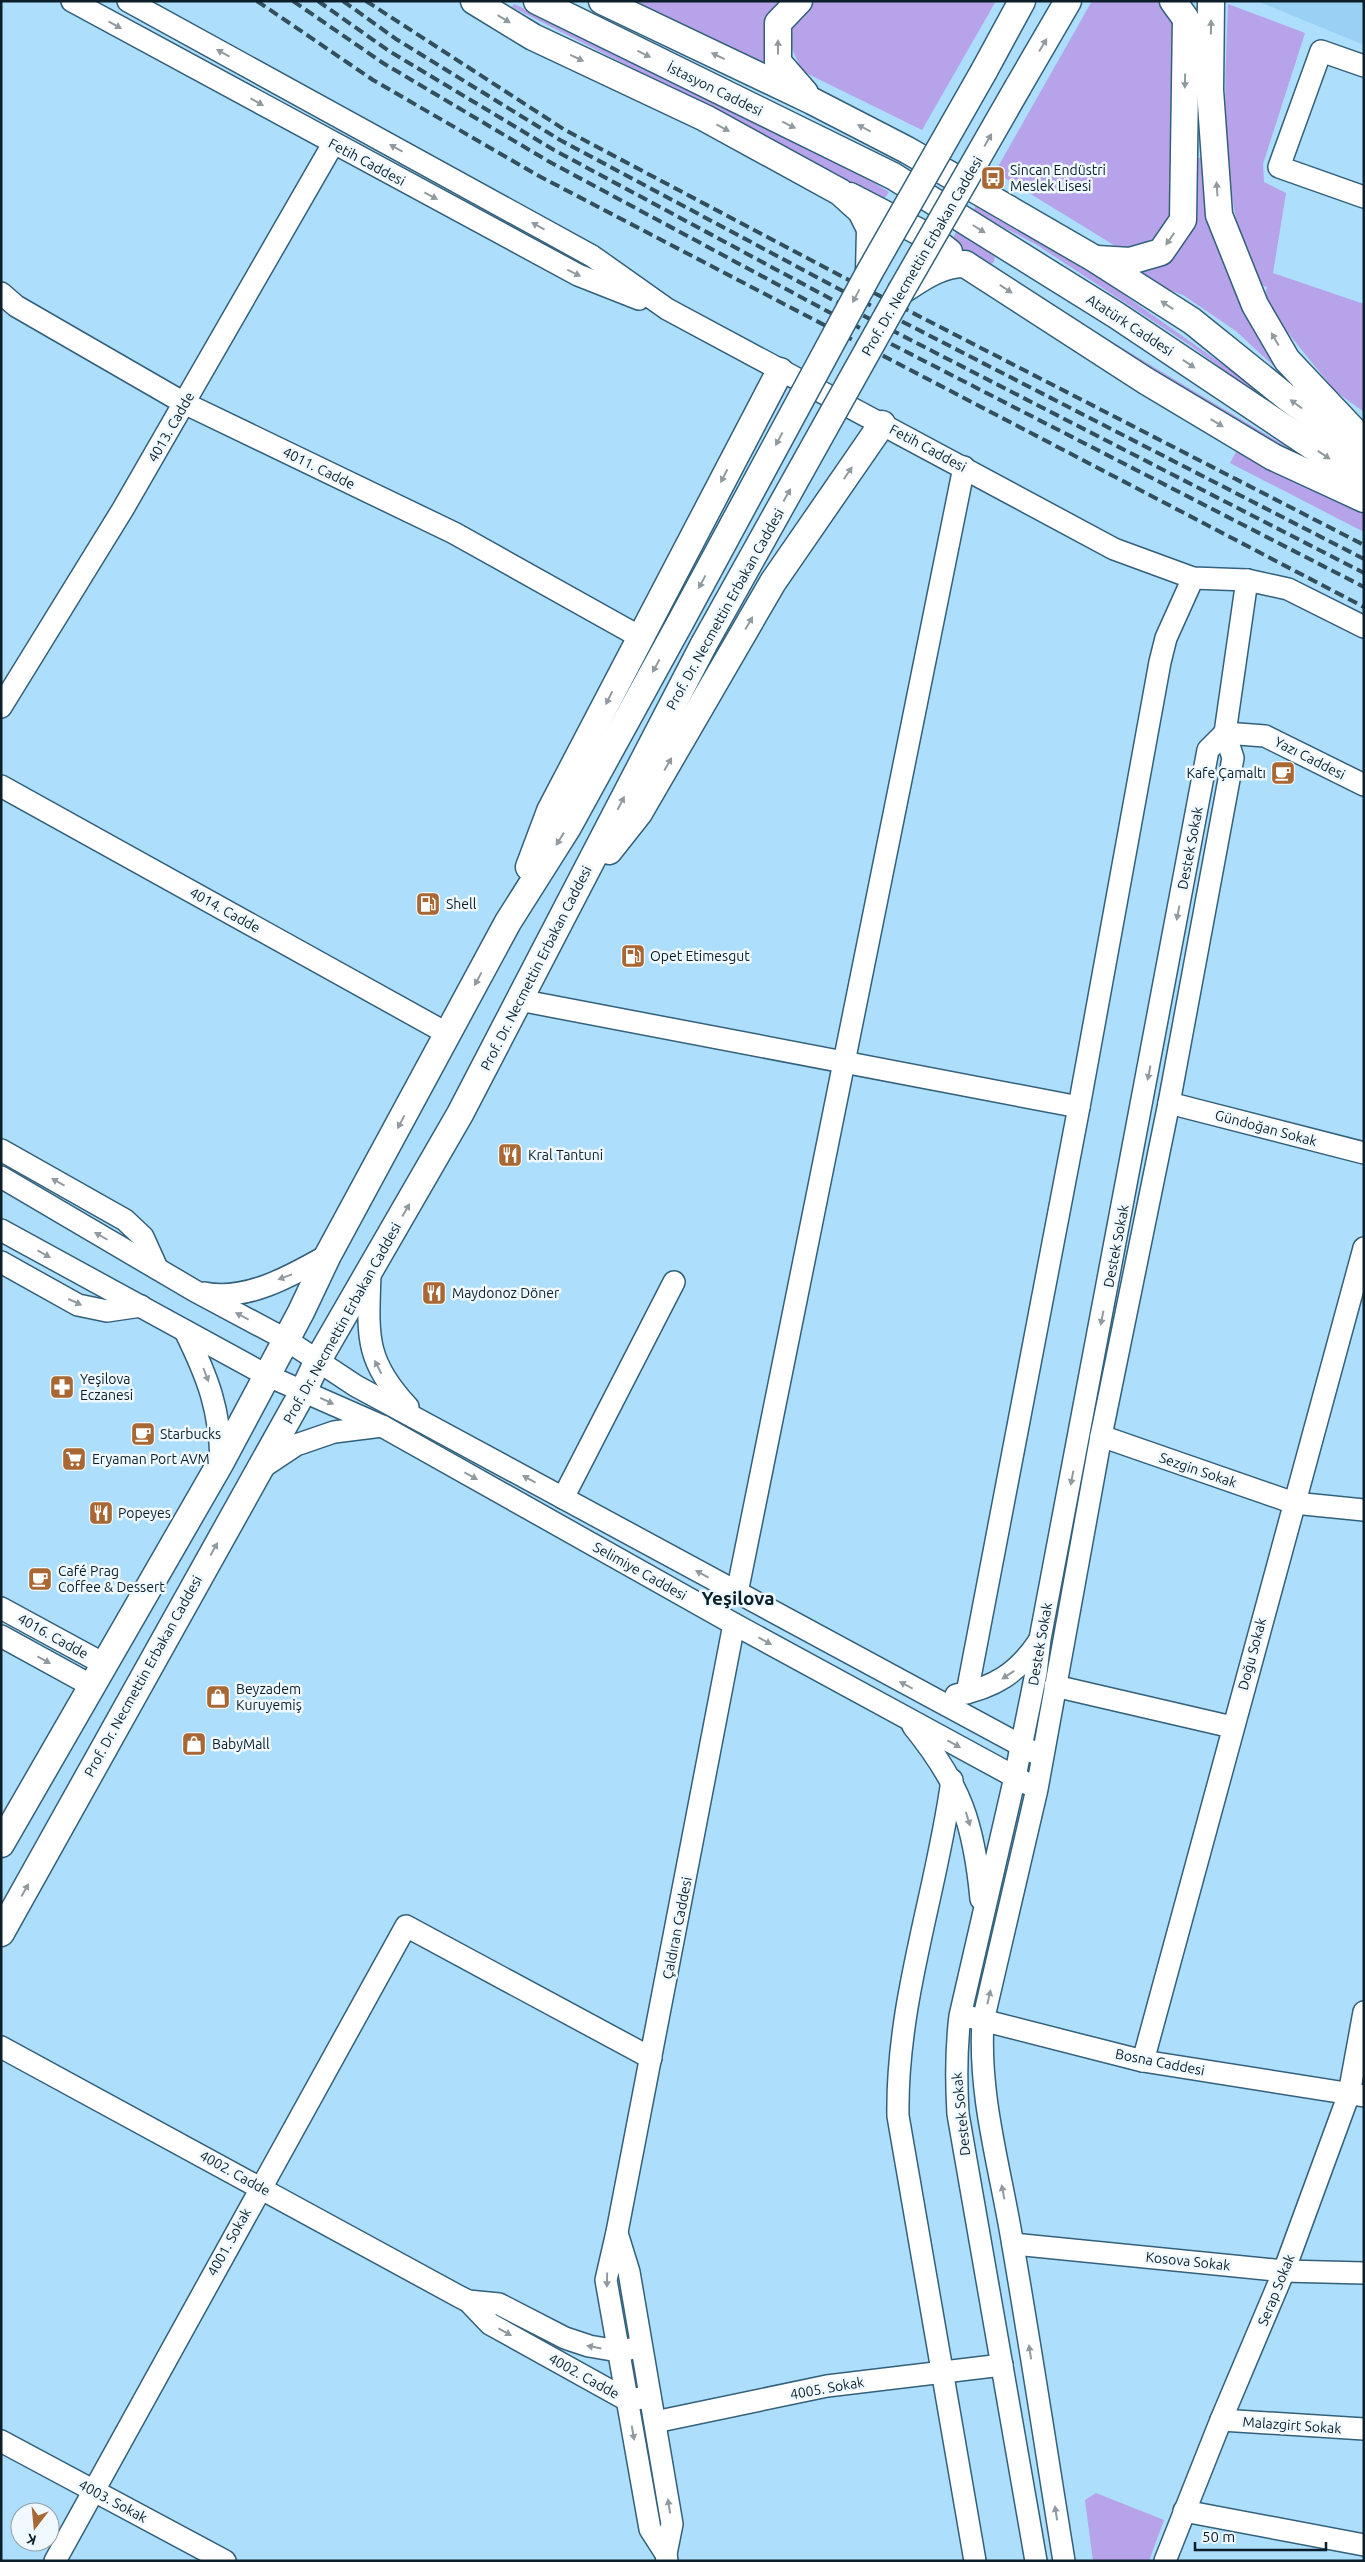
<svg xmlns="http://www.w3.org/2000/svg" width="1365" height="2562" font-family="Ubuntu,sans-serif">
<rect width="100%" height="100%" fill="#addefc"/>
<path fill="#99d0f3" d="M1257,1H1364V45Z"/>
<g fill="#b6a3e9">
<path d="M621,1H778C760,23 765,48 775,72Z"/>
<path d="M809,1H996L922,130L802,71L790,44L791,27Z"/>
<path d="M1092,1H1163L1175,17L1171,220C1152,242 1146,247 1117,247L995,172Z"/>
<path d="M514,4L643,65L850,168L889,192L884,199L879,197L727,116L512,7Z"/>
<path d="M1228,4L1305,33L1263,164L1264,182L1286,193L1273,273L1364,304V412L1335,391L1284,328L1265,294L1267,287L1262,285C1256,272 1246,257 1242,243C1220,166 1225,83 1228,4Z"/>
<path d="M1196,158H1205L1295,386L1236,331L1183,295L1153,284L1126,265L1182,242L1197,217Z"/>
<path d="M977,204L1086,268L1317,431L1268,403L1191,346L1037,245L973,211Z"/>
<path d="M957,230L995,257L994,262C987,268 981,263 974,259L1297,453L1294,457L950,245Z"/>
<path d="M1241,449L1364,514V532L1230,463L1236,452Z"/>
<path d="M1096,2493L1164,2520L1149,2561H1093L1085,2500Z"/>
</g>
<g fill="none" stroke-linecap="round" stroke-linejoin="round">
<defs>
<g id="minor">
<path d="M72,1L578,275L639,299"/>
<path d="M128,1L592,256L667,309L1114,549L1193,578L1247,580L1288,589L1364,627"/>
<path d="M1364,66L1321,51L1279,167L1364,197"/>
<path d="M1,293L16,306L184,403L454,533L640,637"/>
<path d="M1,707L123,509L333,144"/>
<path d="M1225,733L1265,736L1364,785"/>
<path d="M1,786L448,1034"/>
<path d="M519,1000L1079,1107"/>
<path d="M1169,1103L1364,1153"/>
<path d="M1,1150L125,1220L143,1237L157,1268"/>
<path d="M1,1177L195,1291L285,1339L356,1386L1033,1752"/>
<path d="M1,1230L266,1375L382,1426L734,1624L1028,1784"/>
<path d="M1,1262L78,1305L107,1311L141,1306"/>
<path d="M370,1273C368,1335 364,1360 408,1407"/>
<path d="M204,1293C246,1302 293,1275 328,1255"/>
<path d="M185,1331C208,1378 220,1409 221,1462"/>
<path d="M1101,1436L1294,1503L1364,1510"/>
<path d="M260,1469L296,1445L334,1432L382,1426"/>
<path d="M563,1498L674,1282"/>
<path d="M737,1593L964,467"/>
<path d="M1,1608L104,1664"/>
<path d="M1,1636L92,1686"/>
<path d="M1055,1686L1232,1727"/>
<path d="M967,1693L1079,1107L1160,662L1166,638L1193,578"/>
<path d="M956,1695C994,1688 1018,1673 1039,1641"/>
<path d="M913,1726C961,1785 974,1824 981,1899"/>
<path d="M952,1780C937,1892 896,2001 898,2116L975,2561"/>
<path d="M970,2017L1143,2061L1364,2096"/>
<path d="M1,2047L460,2297L468,2301L490,2324L627,2400L650,2397"/>
<path d="M1143,2061L1364,1248"/>
<path d="M617,2233L629,2272L672,2524L666,2554"/>
<path d="M1013,2244L1284,2271L1364,2273"/>
<path d="M468,2301L499,2304L565,2338L589,2346L618,2351L630,2349"/>
<path d="M1221,2420L1364,2429"/>
<path d="M655,2422L827,2386L1002,2365"/>
<path d="M1,2441L225,2561"/>
<path d="M1184,2511L1364,2545"/>
<path d="M55,2561L406,1926L651,2058"/>
<path d="M667,2561L666,2554L650,2529L606,2280L617,2232L734,1624"/>
<path d="M1036,2561L958,2114C956,2080 956,2049 960,2016L1015,1777L1036,1673L1040,1639L1208,750L1225,733"/>
<path d="M1064,2561C1047,2456 1031,2350 1013,2246C1001,2170 978,2098 983,2021L1037,1789L1101,1436L1169,1103L1233,758L1225,733L1247,580"/>
<path d="M1165,2561L1221,2420L1284,2271L1349,2094L1364,2012"/>
</g>
<g id="major">
<path d="M474,1L533,37L705,118L840,192L861,211L870,229L869,273"/>
<path d="M537,1L893,176L1116,315L1364,481"/>
<path d="M602,1L812,101L907,150L1095,259L1192,321L1285,396L1364,454"/>
<path d="M799,1L778,23V62L805,93"/>
<path d="M1211,1L1210,90L1219,215L1255,305L1287,360L1355,432"/>
<path d="M984,71L1022,1"/>
<path d="M1018,87L1068,1"/>
<path d="M850,196L931,238L949,252"/>
<path d="M1097,259L1130,261L1161,252L1183,220L1186,19L1173,1"/>
<path d="M901,291C922,278 940,264 965,264L1146,381L1273,457L1364,499"/>
<path d="M609,851L639,813L773,582L882,424"/>
<path d="M529,867L550,811L780,371"/>
<path d="M1,1844L221,1462L301,1312L328,1255L508,922L568,827L680,623"/>
<path d="M1,1933L304,1390L318,1360L460,1114L704,644"/>
</g>
</defs>
<use href="#minor" stroke="#33607b" stroke-width="24"/>
<use href="#major" stroke="#33607b" stroke-width="29"/>
<use href="#minor" stroke="#fff" stroke-width="21"/>
<use href="#major" stroke="#fff" stroke-width="26"/>
<g stroke="#334e5d" stroke-width="4" stroke-dasharray="10 5" stroke-linecap="butt">
<path d="M257,1L373,80L539,176L1364,607"/>
<path d="M293,1L383,63L548,161L825,310L1364,587"/>
<path d="M318,1L389,51L554,150L831,299L1364,573"/>
<path d="M343,1L396,39L560,140L837,288L1364,559"/>
<path d="M366,1L565,130L843,277L1364,545"/>
</g>
<defs>
<g id="major-bridge">
<path d="M680,623L869,273L984,71"/>
<path d="M704,644L901,291L1018,87"/>
</g>
</defs>
<use href="#major-bridge" stroke="#33607b" stroke-width="29" stroke-linecap="butt"/>
<use href="#major-bridge" stroke="#fff" stroke-width="26"/>
</g>
<defs><path id="oneway-solid" d="M-6-.8H1V-3.2L6.5 0L1 3.2V.8H-6Z" transform="scale(1.25)"/></defs>
<g fill="#919a9f">
<use href="#oneway-solid" transform="translate(504 19) rotate(31)"/>
<use href="#oneway-solid" transform="translate(115 25) rotate(29)"/>
<use href="#oneway-solid" transform="translate(1211 27) rotate(-89)"/>
<use href="#oneway-solid" transform="translate(1043 45) rotate(-59)"/>
<use href="#oneway-solid" transform="translate(778 47) rotate(-90)"/>
<use href="#oneway-solid" transform="translate(223 53) rotate(-151)"/>
<use href="#oneway-solid" transform="translate(644 54) rotate(26)"/>
<use href="#oneway-solid" transform="translate(718 56) rotate(-155)"/>
<use href="#oneway-solid" transform="translate(577 58) rotate(25)"/>
<use href="#oneway-solid" transform="translate(1185 81) rotate(91)"/>
<use href="#oneway-solid" transform="translate(257 102) rotate(29)"/>
<use href="#oneway-solid" transform="translate(789 125) rotate(26)"/>
<use href="#oneway-solid" transform="translate(723 128) rotate(28)"/>
<use href="#oneway-solid" transform="translate(864 128) rotate(-152)"/>
<use href="#oneway-solid" transform="translate(988 140) rotate(-60)"/>
<use href="#oneway-solid" transform="translate(396 148) rotate(-151)"/>
<use href="#oneway-solid" transform="translate(1217 189) rotate(-94)"/>
<use href="#oneway-solid" transform="translate(431 196) rotate(28)"/>
<use href="#oneway-solid" transform="translate(538 226) rotate(-151)"/>
<use href="#oneway-solid" transform="translate(979 229) rotate(32)"/>
<use href="#oneway-solid" transform="translate(1170 239) rotate(125)"/>
<use href="#oneway-solid" transform="translate(574 273) rotate(26)"/>
<use href="#oneway-solid" transform="translate(1006 289) rotate(33)"/>
<use href="#oneway-solid" transform="translate(856 296) rotate(118)"/>
<use href="#oneway-solid" transform="translate(1167 305) rotate(-147)"/>
<use href="#oneway-solid" transform="translate(1275 339) rotate(-120)"/>
<use href="#oneway-solid" transform="translate(1189 364) rotate(34)"/>
<use href="#oneway-solid" transform="translate(1296 404) rotate(-144)"/>
<use href="#oneway-solid" transform="translate(1217 423) rotate(31)"/>
<use href="#oneway-solid" transform="translate(779 439) rotate(118)"/>
<use href="#oneway-solid" transform="translate(1324 455) rotate(34)"/>
<use href="#oneway-solid" transform="translate(848 473) rotate(-56)"/>
<use href="#oneway-solid" transform="translate(724 476) rotate(117)"/>
<use href="#oneway-solid" transform="translate(787 495) rotate(-61)"/>
<use href="#oneway-solid" transform="translate(702 582) rotate(118)"/>
<use href="#oneway-solid" transform="translate(749 623) rotate(-60)"/>
<use href="#oneway-solid" transform="translate(656 666) rotate(119)"/>
<use href="#oneway-solid" transform="translate(609 698) rotate(117)"/>
<use href="#oneway-solid" transform="translate(668 764) rotate(-60)"/>
<use href="#oneway-solid" transform="translate(621 803) rotate(-63)"/>
<use href="#oneway-solid" transform="translate(560 839) rotate(122)"/>
<use href="#oneway-solid" transform="translate(1178 913) rotate(101)"/>
<use href="#oneway-solid" transform="translate(478 979) rotate(118)"/>
<use href="#oneway-solid" transform="translate(1149 1073) rotate(101)"/>
<use href="#oneway-solid" transform="translate(401 1122) rotate(118)"/>
<use href="#oneway-solid" transform="translate(58 1182) rotate(-151)"/>
<use href="#oneway-solid" transform="translate(406 1210) rotate(-60)"/>
<use href="#oneway-solid" transform="translate(101 1236) rotate(-150)"/>
<use href="#oneway-solid" transform="translate(44 1254) rotate(29)"/>
<use href="#oneway-solid" transform="translate(285 1277) rotate(160)"/>
<use href="#oneway-solid" transform="translate(75 1302) rotate(25)"/>
<use href="#oneway-solid" transform="translate(242 1316) rotate(-152)"/>
<use href="#oneway-solid" transform="translate(1102 1318) rotate(101)"/>
<use href="#oneway-solid" transform="translate(378 1367) rotate(-117)"/>
<use href="#oneway-solid" transform="translate(206 1375) rotate(69)"/>
<use href="#oneway-solid" transform="translate(327 1401) rotate(25)"/>
<use href="#oneway-solid" transform="translate(471 1476) rotate(29)"/>
<use href="#oneway-solid" transform="translate(1072 1478) rotate(101)"/>
<use href="#oneway-solid" transform="translate(529 1479) rotate(-151)"/>
<use href="#oneway-solid" transform="translate(214 1549) rotate(-61)"/>
<use href="#oneway-solid" transform="translate(702 1574) rotate(-151)"/>
<use href="#oneway-solid" transform="translate(765 1641) rotate(29)"/>
<use href="#oneway-solid" transform="translate(44 1660) rotate(29)"/>
<use href="#oneway-solid" transform="translate(1008 1675) rotate(147)"/>
<use href="#oneway-solid" transform="translate(906 1685) rotate(-152)"/>
<use href="#oneway-solid" transform="translate(954 1744) rotate(29)"/>
<use href="#oneway-solid" transform="translate(968 1819) rotate(73)"/>
<use href="#oneway-solid" transform="translate(25 1890) rotate(-61)"/>
<use href="#oneway-solid" transform="translate(989 1997) rotate(-77)"/>
<use href="#oneway-solid" transform="translate(1003 2192) rotate(-101)"/>
<use href="#oneway-solid" transform="translate(607 2280) rotate(91)"/>
<use href="#oneway-solid" transform="translate(505 2332) rotate(29)"/>
<use href="#oneway-solid" transform="translate(594 2347) rotate(-169)"/>
<use href="#oneway-solid" transform="translate(1030 2352) rotate(-99)"/>
<use href="#oneway-solid" transform="translate(633 2433) rotate(80)"/>
<use href="#oneway-solid" transform="translate(669 2506) rotate(-99)"/>
<use href="#oneway-solid" transform="translate(1056 2513) rotate(-99)"/>
</g>
<defs>
<symbol id="bus-square" viewBox="-11 -11 22 22"><rect x="-9" y="-9" width="18" height="18" rx="4" fill="#a96734" stroke="#eff9ff"/><path d="M-5-6H5V4H4V6H2V4H-2V6H-4V4H-5ZM-3.5-4V0h7V-4ZM-3.5 1.2v1.5H-2V1.2ZM2 1.2v1.5H3.5V1.2Z" fill="#fff"/></symbol>
<symbol id="cafe-square" viewBox="-11 -11 22 22"><rect x="-9" y="-9" width="18" height="18" rx="4" fill="#a96734" stroke="#eff9ff"/><path d="M-5.5-4.5H6V0H3Q3 3.5 0 3.5H-2.5Q-5.5 3.5-5.5 0ZM3-3.2v2h1.7v-2ZM-6 4.5H4V6H-6Z" fill="#fff"/></symbol>
<symbol id="fuel-square" viewBox="-11 -11 22 22"><rect x="-9" y="-9" width="18" height="18" rx="4" fill="#a96734" stroke="#eff9ff"/><path d="M-5.5-6h7V0h2V4h1.3V-2.5L3-4.5l.8-.8L6-3V5H2.5V1h-1V6h-7ZM-4.2-4.7v3.2H.2V-4.7Z" fill="#fff"/></symbol>
<symbol id="restaurant-square" viewBox="-11 -11 22 22"><rect x="-9" y="-9" width="18" height="18" rx="4" fill="#a96734" stroke="#eff9ff"/><path d="M-5-6h1v4h1v-4h1v4h1v-4h1v5L-1.5 .5V6h-2V.5L-5-1ZM5-6V6H3V1.5H1.5Q1.5-4 5-6Z" fill="#fff"/></symbol>
<symbol id="pharmacy-square" viewBox="-11 -11 22 22"><rect x="-9" y="-9" width="18" height="18" rx="4" fill="#a96734" stroke="#eff9ff"/><path d="M-2-6h4v4h4v4h-4v4h-4v-4h-4v-4h4Z" fill="#fff"/></symbol>
<symbol id="supermarket-square" viewBox="-11 -11 22 22"><rect x="-9" y="-9" width="18" height="18" rx="4" fill="#a96734" stroke="#eff9ff"/><path d="M-6-5.5h2.5l.6 2H6L4.5 2H-2.5L-4.4-4H-6ZM-1.5 3.2a1.3 1.3 0 1 0 .1 0ZM3 3.2a1.3 1.3 0 1 0 .1 0Z" fill="#fff"/></symbol>
<symbol id="shop-square" viewBox="-11 -11 22 22"><rect x="-9" y="-9" width="18" height="18" rx="4" fill="#a96734" stroke="#eff9ff"/><path d="M-5-2.5h2.3a2.7 3.5 0 0 1 5.4 0H5L5.5 6h-11ZM-1.5-2.5h3a1.5 2.3 0 0 0-3 0Z" fill="#fff"/></symbol>
</defs>
<g fill-rule="evenodd">
<use href="#bus-square" x="979" y="164" width="28" height="28"/>
<use href="#cafe-square" x="1269" y="759" width="28" height="28"/>
<use href="#fuel-square" x="414" y="890" width="28" height="28"/>
<use href="#fuel-square" x="619" y="942" width="28" height="28"/>
<use href="#restaurant-square" x="496" y="1141" width="28" height="28"/>
<use href="#restaurant-square" x="420" y="1279" width="28" height="28"/>
<use href="#pharmacy-square" x="48" y="1373" width="28" height="28"/>
<use href="#cafe-square" x="129" y="1420" width="28" height="28"/>
<use href="#supermarket-square" x="60" y="1445" width="28" height="28"/>
<use href="#restaurant-square" x="87" y="1499" width="28" height="28"/>
<use href="#cafe-square" x="26" y="1565" width="28" height="28"/>
<use href="#shop-square" x="204" y="1683" width="28" height="28"/>
<use href="#shop-square" x="180" y="1730" width="28" height="28"/>
</g>
<g text-anchor="middle" dominant-baseline="central" stroke-width="5" stroke-linejoin="round" paint-order="stroke">
<g font-size="14" fill="#0b1e29" stroke="#eff9ff">
<text transform="translate(715 89) rotate(26)">İstasyon Caddesi</text>
<text transform="translate(367 162) rotate(28)">Fetih Caddesi</text>
<text transform="translate(922 256) rotate(-60)">Prof. Dr. Necmettin Erbakan Caddesi</text>
<text transform="translate(1130 325) rotate(33)">Atatürk Caddesi</text>
<text transform="translate(171 427) rotate(-60)">4013. Cadde</text>
<text transform="translate(928 448) rotate(28)">Fetih Caddesi</text>
<text transform="translate(319 468) rotate(26)">4011. Cadde</text>
<text transform="translate(725 609) rotate(-61)">Prof. Dr. Necmettin Erbakan Caddesi</text>
<text transform="translate(1310 758) rotate(27)">Yazı Caddesi</text>
<text transform="translate(1190 848) rotate(-79)">Destek Sokak</text>
<text transform="translate(225 910) rotate(29)">4014. Cadde</text>
<text transform="translate(536 968) rotate(-63)">Prof. Dr. Necmettin Erbakan Caddesi</text>
<text transform="translate(1266 1128) rotate(15)">Gündoğan Sokak</text>
<text transform="translate(1116 1246) rotate(-79)">Destek Sokak</text>
<text transform="translate(342 1323) rotate(-61)">Prof. Dr. Necmettin Erbakan Caddesi</text>
<text transform="translate(1198 1470) rotate(19)">Sezgin Sokak</text>
<text transform="translate(640 1571) rotate(29)">Selimiye Caddesi</text>
<text transform="translate(53 1636) rotate(29)">4016. Cadde</text>
<text transform="translate(1040 1644) rotate(-80)">Destek Sokak</text>
<text transform="translate(1252 1654) rotate(-75)">Doğu Sokak</text>
<text transform="translate(143 1676) rotate(-61)">Prof. Dr. Necmettin Erbakan Caddesi</text>
<text transform="translate(677 1928) rotate(-79)">Çaldıran Caddesi</text>
<text transform="translate(1160 2062) rotate(11)">Bosna Caddesi</text>
<text transform="translate(961 2114) rotate(-96)">Destek Sokak</text>
<text transform="translate(235 2173) rotate(29)">4002. Cadde</text>
<text transform="translate(229 2242) rotate(-61)">4001. Sokak</text>
<text transform="translate(1188 2261) rotate(6)">Kosova Sokak</text>
<text transform="translate(1276 2290) rotate(-68)">Serap Sokak</text>
<text transform="translate(584 2376) rotate(29)">4002. Cadde</text>
<text transform="translate(827 2388) rotate(-10)">4005. Sokak</text>
<text transform="translate(1292 2425) rotate(4)">Malazgirt Sokak</text>
<text transform="translate(113 2501) rotate(28)">4003. Sokak</text>
</g>
<g font-size="14" fill="#0b1e29" stroke="#eff9ff" text-anchor="start">
<text x="1010" y="170">Sincan Endüstri<tspan x="1010" dy="16">Meslek Lisesi</tspan></text>
<text x="1266" y="773" text-anchor="end">Kafe Çamaltı</text>
<text x="446" y="904">Shell</text>
<text x="650" y="956">Opet Etimesgut</text>
<text x="528" y="1155">Kral Tantuni</text>
<text x="452" y="1293">Maydonoz Döner</text>
<text x="80" y="1379">Yeşilova<tspan x="80" dy="16">Eczanesi</tspan></text>
<text x="160" y="1434">Starbucks</text>
<text x="92" y="1459">Eryaman Port AVM</text>
<text x="118" y="1513">Popeyes</text>
<text x="58" y="1571">Café Prag<tspan x="58" dy="16">Coffee &amp; Dessert</tspan></text>
<text x="236" y="1689">Beyzadem<tspan x="236" dy="16">Kuruyemiş</tspan></text>
<text x="212" y="1744">BabyMall</text>
</g>
<g font-size="19" font-weight="bold" fill="#0b1e29" stroke="#eff9ff">
<text x="738" y="1598">Yeşilova</text>
</g>
</g>
<rect width="1365" height="2562" fill="none" stroke="#0b1e29" stroke-width="5"/>
<g transform="translate(35 2527) rotate(196)"><circle r="24" fill="#eff9ff" stroke="#94a1a9"/>
<path d="M0-4L9 19L0 12L-9 19Z" fill="#a96734"/>
<text y="-8" font-size="14" font-weight="bold" text-anchor="middle" fill="#0b1e29">K</text>
</g>
<path d="M1195 2542v8h131v-8" fill="none" stroke="#0b1e29" stroke-width="2.5"/>
<text x="1202" y="2542" font-size="15" fill="#0b1e29" stroke="#eff9ff" stroke-width="4" paint-order="stroke">50 m</text>
</svg>
